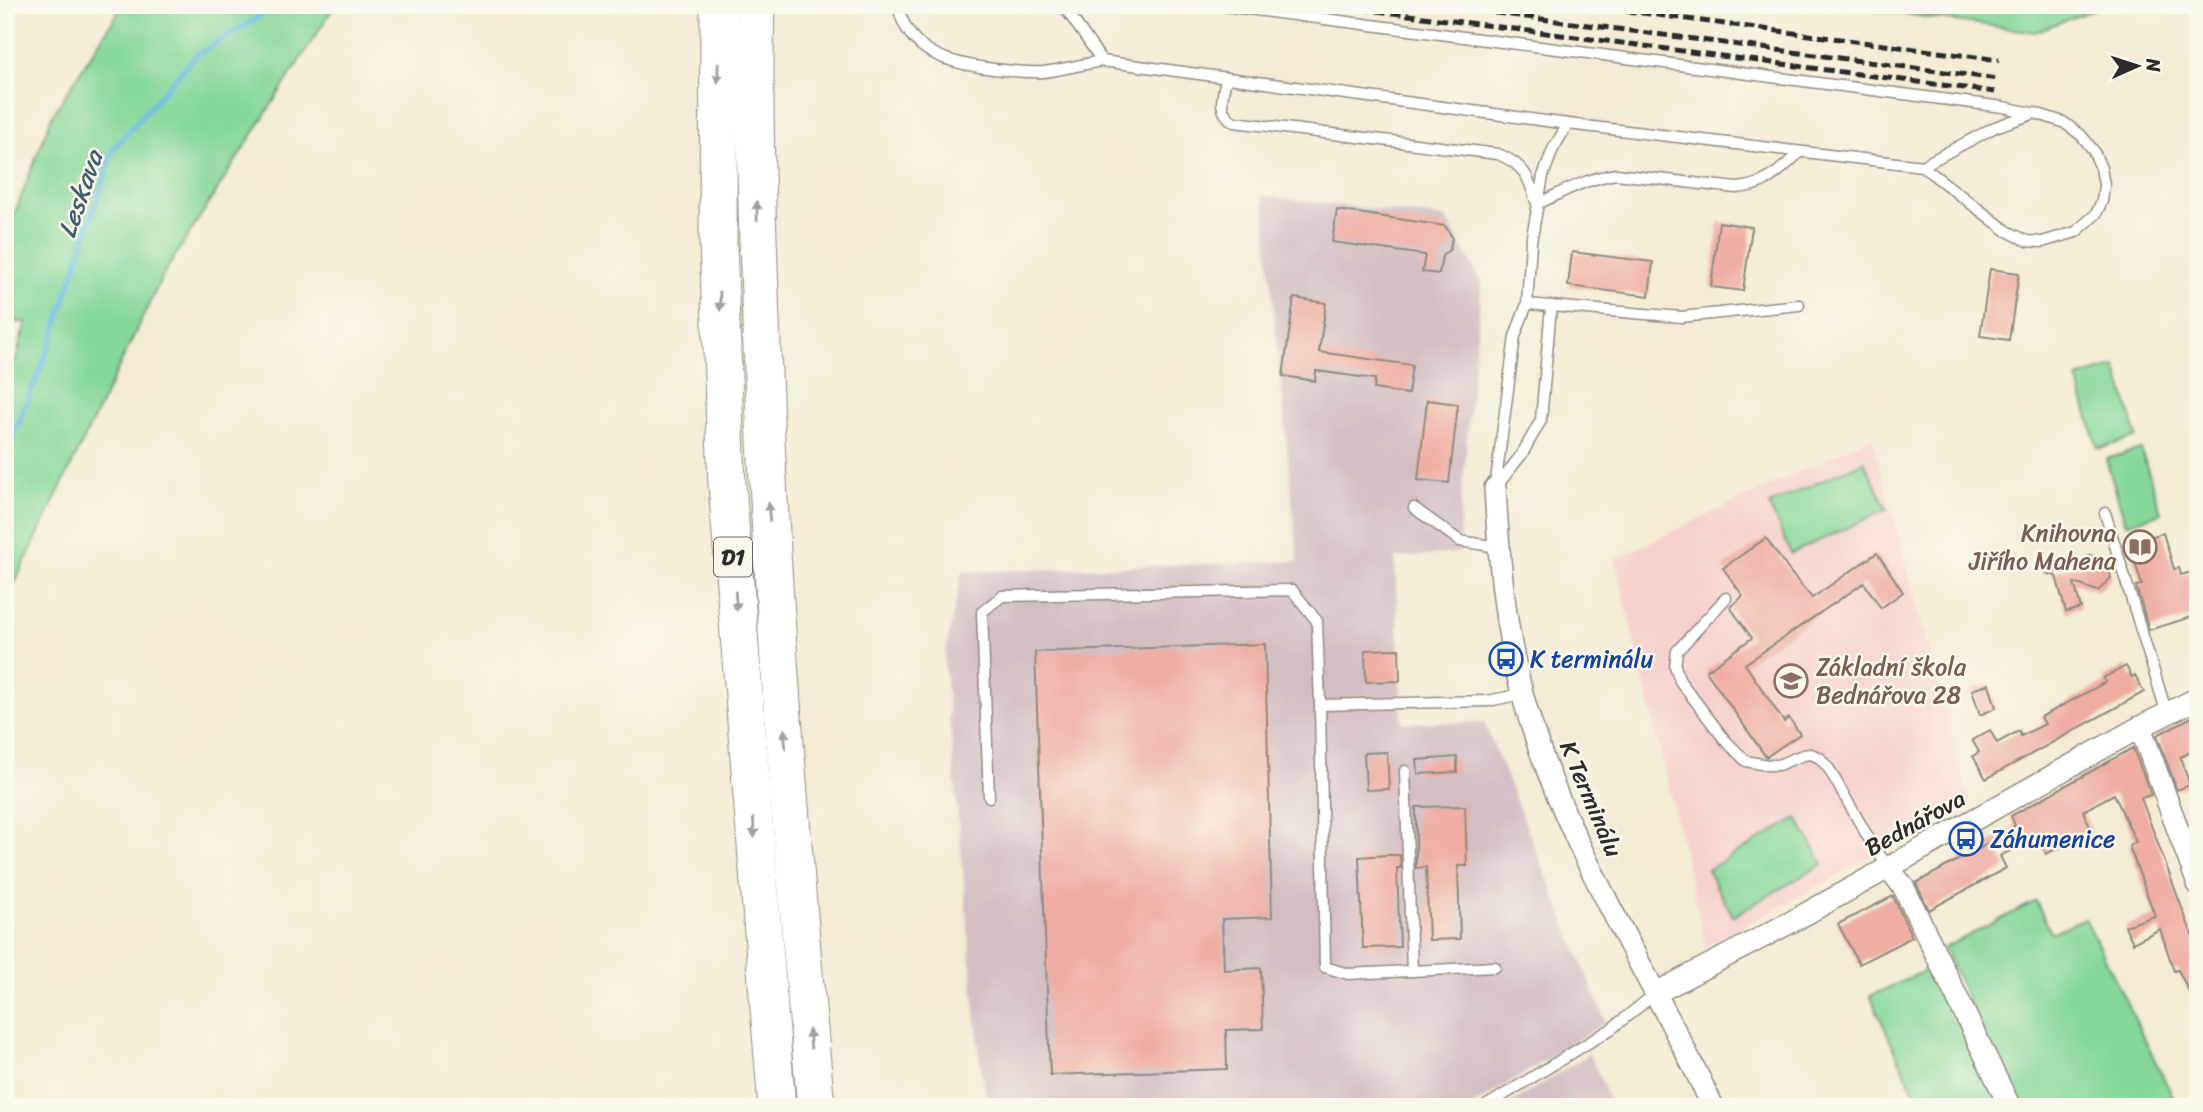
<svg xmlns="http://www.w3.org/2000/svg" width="2203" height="1112" font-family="Sriracha,sans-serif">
<rect width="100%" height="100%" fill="#fbf7ec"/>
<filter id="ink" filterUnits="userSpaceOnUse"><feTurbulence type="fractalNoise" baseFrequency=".0143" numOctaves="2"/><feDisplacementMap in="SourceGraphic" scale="14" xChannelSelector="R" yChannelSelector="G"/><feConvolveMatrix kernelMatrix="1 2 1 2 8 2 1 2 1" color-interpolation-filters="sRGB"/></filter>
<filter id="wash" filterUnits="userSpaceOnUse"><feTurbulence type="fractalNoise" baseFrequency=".00686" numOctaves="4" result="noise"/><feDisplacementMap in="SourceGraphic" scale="28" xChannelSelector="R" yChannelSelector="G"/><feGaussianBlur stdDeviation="1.57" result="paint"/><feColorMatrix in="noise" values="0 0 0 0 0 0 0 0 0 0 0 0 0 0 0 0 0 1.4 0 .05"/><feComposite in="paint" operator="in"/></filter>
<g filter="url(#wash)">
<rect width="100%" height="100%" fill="#f3ebd4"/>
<path fill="#f7d0cd" d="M1872,437L1970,804L1706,946L1615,559Z"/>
<g fill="#d2bec3">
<path d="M1263,196L1446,218L1482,282L1461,499L1459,553L1395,558L1402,723L1484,722L1606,1022L1471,1107H987L979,1053L944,659L962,572L1298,561Z"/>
<path d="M1589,1054L1613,1107H1505Z"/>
</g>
<g fill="#84d799" stroke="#588162" stroke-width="2">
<path d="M123,5H335L163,275L5,603V363L15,362L26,322H5V239L52,116Z"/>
<path d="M1839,5H2091L2093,10L2035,32Z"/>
<path d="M2116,366L2137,437L2098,449L2077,378Z"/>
<path d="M2141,449L2161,513L2126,524L2106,459Z"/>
<path d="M1864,461L1887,509L1791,554L1769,505Z"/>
<path d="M1797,818L1823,864L1733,916L1707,870Z"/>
<path d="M2036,901L2051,933L2085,918L2178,1107H2016L1944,948Z"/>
<path d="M1933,967L2002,1107H1921L1870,996Z"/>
</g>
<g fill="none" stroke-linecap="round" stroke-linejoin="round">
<path stroke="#66bbe3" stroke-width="5" d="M5,457L55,332L113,149L195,56L278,5"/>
</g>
<g id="blocks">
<g fill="#efada3">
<path d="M1337,210L1445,226L1452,237L1450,249L1442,256L1439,274L1422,272L1425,255L1332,242Z"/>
<path d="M1719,222L1752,227L1743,291L1711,287Z"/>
<path d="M1572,252L1653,262L1649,296L1568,286Z"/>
<path d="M1990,269L2019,273L2009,340L1980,336Z"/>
<path d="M1294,298L1326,303L1319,352L1412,365L1408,394L1374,389L1375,379L1316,371L1315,381L1283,376Z"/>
<path d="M1427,400L1458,404L1449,483L1418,480Z"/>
<path d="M2163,533L2174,569L2179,568L2181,575L2198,570V583L2194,585L2198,596V615L2149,630L2136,586L2142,585L2129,543Z"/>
<path d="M1766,538L1790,572L1812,598L1877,553L1903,592L1881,608L1864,583L1745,664L1784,722L1789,718L1800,734L1766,757L1706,671L1752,638L1730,607L1743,596L1723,568Z"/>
<path d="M2089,555L2107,560L2111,578L2098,591L2074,583L2081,608L2066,612L2056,576L2048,574L2079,565Z"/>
<path d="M1265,644L1272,917L1222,919L1224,970L1261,968L1263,1029L1226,1030L1227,1069L1050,1075L1035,652Z"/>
<path d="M1399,649L1400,681L1366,682L1365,650Z"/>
<path d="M2126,666L2132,677L2135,675L2144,692L1986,779L1973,756L1979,752L1972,740L1990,730L1997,743L2019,731L2021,736L2045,724L2041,717L2106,682L2103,678Z"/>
<path d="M1989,684L1996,708L1980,715L1972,690Z"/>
<path d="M2198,714V749L2180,757L2190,785L2177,790L2157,735Z"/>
<path d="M2133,748L2151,795L2141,798L2198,951V1009L2178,970L2174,971L2160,929L2133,943L2125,926L2155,916L2129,846L2136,842L2114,794L2083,811L2092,831L2046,854L2037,836L2000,856L2006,868L1929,910L1916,883L2013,830L2011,828L2015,826L2011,816Z"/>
<path d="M1387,752L1389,789L1366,790L1364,753Z"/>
<path d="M1457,757V772L1418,774L1417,760Z"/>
<path d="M1465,806L1467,866H1458L1460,939L1429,940L1426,867L1416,868V807Z"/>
<path d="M1387,855H1400L1401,868H1397L1400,947L1363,948L1359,857Z"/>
<path d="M1893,896L1912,937L1859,964L1838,924Z"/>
</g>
</g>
</g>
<g filter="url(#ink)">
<use href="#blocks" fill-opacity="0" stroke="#8f8b80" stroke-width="2"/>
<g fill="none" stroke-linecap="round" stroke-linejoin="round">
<defs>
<g id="service">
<path d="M898,5C907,54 952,64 994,69C1010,71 1026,73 1043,72C1062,70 1082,64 1102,61L1568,124L1922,166L2007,231L2027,241L2042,242L2076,232L2096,214L2102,201L2104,185L2101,168L2093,150L2081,135L2063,122L2035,113L1995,127L1922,166"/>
<path d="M1063,5L1102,61"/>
<path d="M1217,5L2003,107L2032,113"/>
<path d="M1226,78C1223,96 1216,111 1234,122L1498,154C1525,165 1529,178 1537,204C1563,192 1587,178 1616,174L1736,188C1767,186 1778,172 1800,152"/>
<path d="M1527,304L1681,317L1799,305"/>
<path d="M1497,486L1522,454L1541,420L1551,307"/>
<path d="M1495,488L1515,336L1527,304L1531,242L1543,176L1553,149L1568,124"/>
<path d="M1414,508L1460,541L1498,547"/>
<path d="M2105,513L2167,714"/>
<path d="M1726,598L1677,651L1675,666L1680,681L1725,740L1746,761L1767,765H1778L1803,755L1811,754L1820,758L1829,769L1872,844L1889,868"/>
<path d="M1405,771L1412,971"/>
<path d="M989,797L982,612L1002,596L1292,590L1317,621L1320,705"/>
<path d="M1495,967L1348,974L1325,967L1320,705L1488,701L1522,694"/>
<path d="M1484,1107L1611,1029L1656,993"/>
</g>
<g id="minor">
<path d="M1495,488C1499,558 1504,626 1522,693C1562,841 1649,970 1713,1107"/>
<path d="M2140,727L2198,884"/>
<path d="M1889,868L1904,888L2010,1107"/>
<path d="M1656,993L1793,921L2140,727L2198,698"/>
</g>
<g id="motorway">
<path d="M719,5L718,242L727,484L777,1107"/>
<path d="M756,5C753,110 757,216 761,321C770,584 792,845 816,1107"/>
</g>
</defs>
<use href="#service" stroke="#8f8b80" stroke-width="13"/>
<use href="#minor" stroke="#8f8b80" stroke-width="24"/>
<use href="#motorway" stroke="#8f8b80" stroke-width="39"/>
<use href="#service" stroke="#fff" stroke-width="10"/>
<use href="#minor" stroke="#fff" stroke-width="21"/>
<use href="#motorway" stroke="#fff" stroke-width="37"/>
<g stroke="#2b2b2b" stroke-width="5" stroke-dasharray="10 5" stroke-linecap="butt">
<path d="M1332,5L1995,92"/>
<path d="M1435,5L1998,79"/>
<path d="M1581,5L1999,60"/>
</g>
</g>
<defs><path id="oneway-solid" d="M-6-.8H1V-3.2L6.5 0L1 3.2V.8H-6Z" transform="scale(1.75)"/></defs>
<g fill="#a0a0a0">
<use href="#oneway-solid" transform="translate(718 73) rotate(91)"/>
<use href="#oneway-solid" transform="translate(757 211) rotate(-91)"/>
<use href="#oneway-solid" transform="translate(720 301) rotate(89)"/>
<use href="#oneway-solid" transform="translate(769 512) rotate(-94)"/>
<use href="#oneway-solid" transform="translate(736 601) rotate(85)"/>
<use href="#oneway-solid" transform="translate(785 739) rotate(-94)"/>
<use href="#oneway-solid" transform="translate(754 828) rotate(86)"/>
<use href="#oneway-solid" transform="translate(810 1039) rotate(-95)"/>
</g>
</g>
<defs>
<symbol id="library-ring" viewBox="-11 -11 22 22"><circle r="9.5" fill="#fbf7ec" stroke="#8d6e63" stroke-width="1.5"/><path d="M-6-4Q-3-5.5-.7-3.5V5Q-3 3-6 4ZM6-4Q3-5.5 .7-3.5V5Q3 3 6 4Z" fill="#8d6e63"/></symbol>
<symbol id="bus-ring" viewBox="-11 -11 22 22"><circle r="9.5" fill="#fbf7ec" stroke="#1a4fb4" stroke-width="1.5"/><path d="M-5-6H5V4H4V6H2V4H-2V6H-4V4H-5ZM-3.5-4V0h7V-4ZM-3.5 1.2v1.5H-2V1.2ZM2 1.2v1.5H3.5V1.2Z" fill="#1a4fb4"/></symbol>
<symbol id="school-ring" viewBox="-11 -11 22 22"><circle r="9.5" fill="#fbf7ec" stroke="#8d6e63" stroke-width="1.5"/><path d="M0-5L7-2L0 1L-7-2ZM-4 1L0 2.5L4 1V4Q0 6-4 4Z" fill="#8d6e63"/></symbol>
</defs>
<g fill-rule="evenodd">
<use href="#library-ring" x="2121" y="528" width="38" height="38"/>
<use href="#bus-ring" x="1487" y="640" width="38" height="38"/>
<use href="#school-ring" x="1772" y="662" width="38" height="38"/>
<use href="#bus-ring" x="1947" y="820" width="38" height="38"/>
</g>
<g text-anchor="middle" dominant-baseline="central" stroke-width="5" stroke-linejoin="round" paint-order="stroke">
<rect fill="#fbf7ec" stroke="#696865" stroke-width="2" x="714" y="537.5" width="38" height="39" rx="5"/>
<g font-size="23" font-weight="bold" fill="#2b2b2b">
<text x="733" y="557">D1</text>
</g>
<g font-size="24" fill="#785e54" stroke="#fbf7ec" text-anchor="end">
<text x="2116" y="533">Knihovna<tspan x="2116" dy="28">Jiřího Mahena</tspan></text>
<text x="1816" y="667" text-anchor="start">Základní škola<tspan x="1816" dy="28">Bednářova 28</tspan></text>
</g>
<g font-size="24" fill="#164399" stroke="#fbf7ec" text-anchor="start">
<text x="1530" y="659">K terminálu</text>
<text x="1990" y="839">Záhumenice</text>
</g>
<g font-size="24" fill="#2b2b2b" stroke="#fbf7ec">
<text transform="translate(1591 799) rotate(67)">K Terminálu</text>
<text transform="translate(1915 823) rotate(-29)">Bednářova</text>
</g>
<g font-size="26" font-style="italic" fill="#405d6b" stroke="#fbf7ec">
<text transform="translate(80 194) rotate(-71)">Leskava</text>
</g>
</g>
<rect width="2203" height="1112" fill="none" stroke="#fbf7ec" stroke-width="28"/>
<g transform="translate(2137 66) rotate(87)" stroke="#fbf7ec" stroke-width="5" paint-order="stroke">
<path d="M0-5L12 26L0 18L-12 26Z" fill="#2b2b2b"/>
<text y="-10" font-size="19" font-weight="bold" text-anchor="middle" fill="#2b2b2b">N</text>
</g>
</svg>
